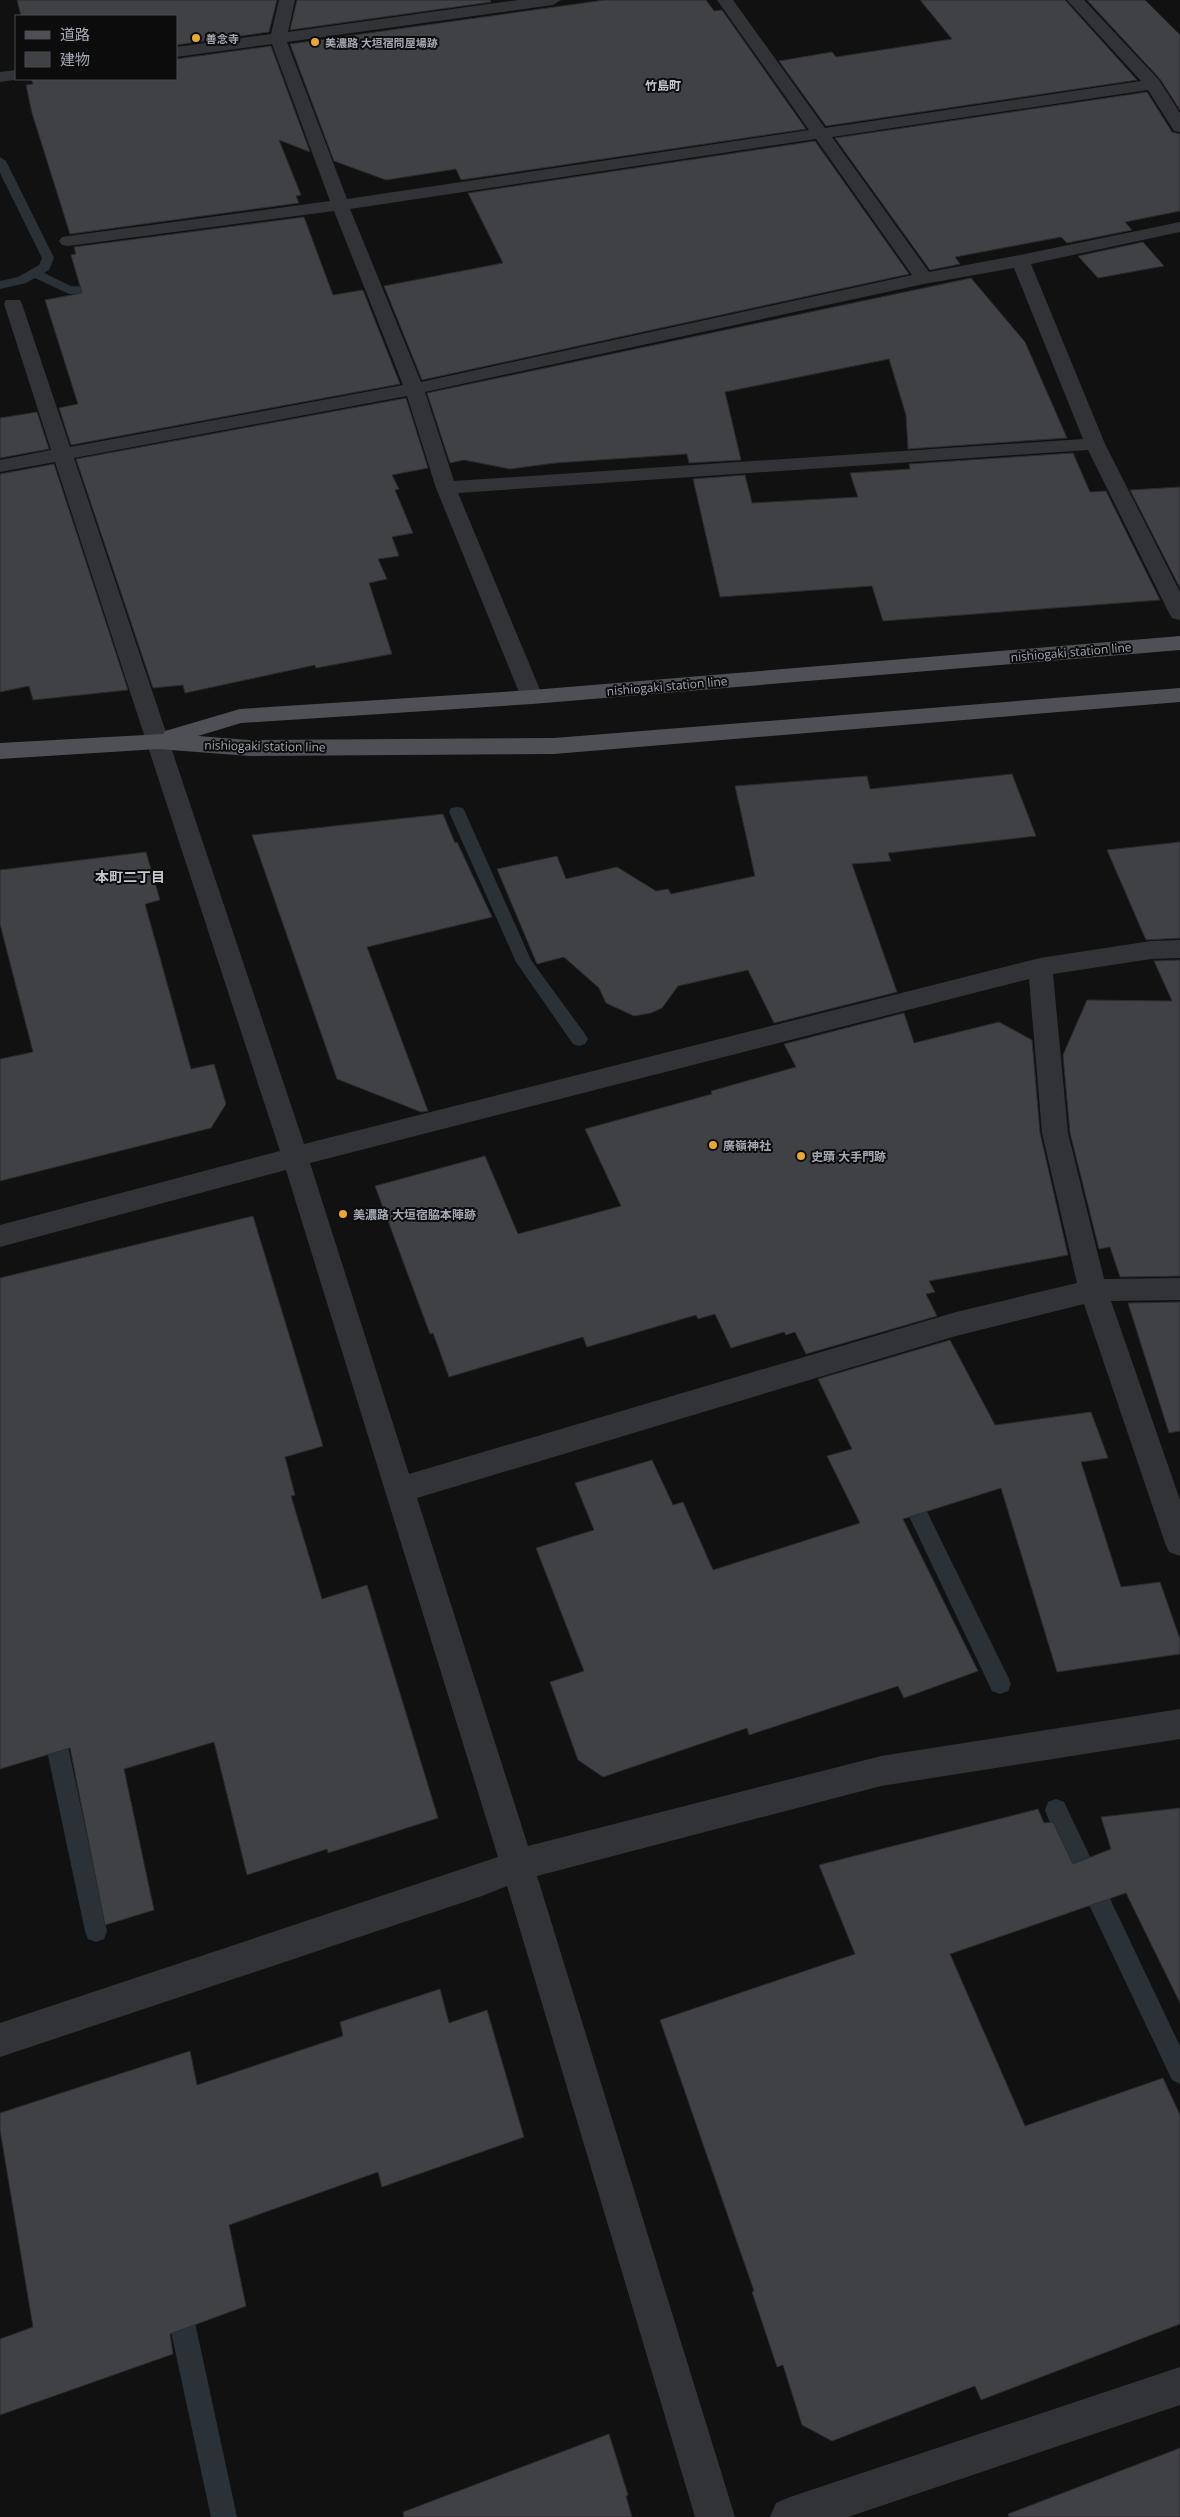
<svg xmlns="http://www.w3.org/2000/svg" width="1180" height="2517" font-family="'Open Sans','Noto Sans JP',sans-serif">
<rect width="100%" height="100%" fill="#111112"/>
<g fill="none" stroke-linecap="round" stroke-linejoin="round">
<g fill="#2a3137" fill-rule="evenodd">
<path d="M0,157L6,161L54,258L49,270L44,273L71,286L110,288L112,291L110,294H69L35,278L26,283L0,289V281L18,277L39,265L42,258L0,173Z"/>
<path d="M457,807L463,808L465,812L531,960L585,1034L588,1039L585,1044L579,1046L573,1044L516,962L449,812L451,808Z"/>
<path d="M907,1482L914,1485L1008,1677L1011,1684L1008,1691L1000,1694L992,1691L897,1491L900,1485Z"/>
<path d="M53,1717L61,1720L64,1727L107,1931L104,1939L96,1942L88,1939L85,1931L42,1727L45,1720Z"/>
<path d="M1056,1799L1064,1802L1180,2046V2084L1172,2080L1048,1818L1045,1810L1048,1802Z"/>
<path d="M178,2291L187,2295L191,2304L237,2517H211L165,2304L169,2295Z"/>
</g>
</g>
<g fill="#404145" stroke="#2b2b2e">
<path d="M17,0H277L269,32L176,45V16H21Z"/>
<path d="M297,0H490L491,2L290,30Z"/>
<path d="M605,0H706L714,11L722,10L806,129L461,180L456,169L386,180L334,161L290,44Z"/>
<path d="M920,0H1065L1137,80L826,126L779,61L832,52L836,57L952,39Z"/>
<path d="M1087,0H1145L1180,35V110L1160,79Z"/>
<path d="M271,46L310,152L279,140L301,195L296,196L299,203L70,234L32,113L26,85L33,84L31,79H176V59Z"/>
<path d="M1147,92L1172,132L1180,134V211L1125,222L1132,230L1067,243L1061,237L955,257L960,264L930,270L835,138Z"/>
<path d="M815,141L909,274L422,380L384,286L503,263L468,193Z"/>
<path d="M304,217L333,295L363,290L400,384L71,445L59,408L78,404L45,300L82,293L71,255L76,254L74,247Z"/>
<path d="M1143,242L1164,266L1098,278L1078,256Z"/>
<path d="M971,278L1025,342L1067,438L908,449L906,415L889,359L725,392L741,460L689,463L687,454L555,463L510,469L464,460L450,463L427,393Z"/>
<path d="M406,398L428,468L392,475L399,489L395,490L413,533L392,537L399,556L378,559L387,579L369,583L392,654L316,668L315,665L185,693L183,685L153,688L76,459Z"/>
<path d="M37,412L49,449L0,458V418Z"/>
<path d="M1073,453L1090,492L1106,491L1160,600L883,621L872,586L720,597L693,479L745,475L752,503L858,497L850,473L910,469L909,464Z"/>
<path d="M54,464L128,690L33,700L29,686L0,692V474Z"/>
<path d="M1180,487V588L1130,490Z"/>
<path d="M1012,774L1036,836L888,853L891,861L852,864L897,992L774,1023L748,970L678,986L662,1008L651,1013L634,1016L606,1003L599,988L564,957L537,964L497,869L557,856L566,879L617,867L656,891L668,889L671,894L755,876L735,786L867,776L870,789Z"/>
<path d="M443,814L455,843L457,842L492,917L367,947L428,1111L421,1112L337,1079L252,835Z"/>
<path d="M1180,842V938L1146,940L1107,850Z"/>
<path d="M146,852L160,900L145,904L191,1069L214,1064L226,1104L211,1128L0,1181V1059L33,1052L0,924V870Z"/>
<path d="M1180,960V1276L1120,1277L1110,1247L1099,1249L1070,1133L1063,1055L1087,1000L1172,1001L1154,961Z"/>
<path d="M904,1013L914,1043L999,1022L1032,1040L1040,1133L1068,1255L929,1281L935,1292L926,1294L937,1316L806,1354L795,1332L786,1335L784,1332L731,1348L715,1314L698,1319L696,1315L587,1347L583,1337L449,1377L433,1333L430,1334L375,1186L485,1156L518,1234L621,1206L585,1129L712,1094L711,1091L796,1067L784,1044Z"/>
<path d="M253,1216L323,1446L285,1457L295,1495L291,1496L322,1599L367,1585L438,1818L328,1853L327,1849L247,1875L214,1742L124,1769L154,1910L105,1925L70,1748L0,1769V1278Z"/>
<path d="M1180,1302V1431L1169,1433L1128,1303Z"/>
<path d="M950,1340L995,1425L1091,1412L1108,1458L1081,1462L1121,1587L1160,1582L1180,1639V1654L1057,1672L1001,1488L903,1519L978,1671L904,1698L898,1686L749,1735L747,1728L603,1777L578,1760L550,1682L584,1671L536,1548L594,1530L575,1483L652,1460L673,1505L683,1502L713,1570L860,1523L827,1456L852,1449L818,1379Z"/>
<path d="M1180,1808V2003L1126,1893L950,1954L1025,2126L1163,2078L1180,2115V2324L981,2400L975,2386L832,2441L802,2425L783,2365L777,2367L752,2292L754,2291L660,2020L855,1954L819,1865L1038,1809L1044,1823L1053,1822L1073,1864L1111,1849L1101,1817Z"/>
<path d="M440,1989L449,2023L487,2010L524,2137L382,2187L378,2172L229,2225L246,2306L170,2334L173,2354L0,2415V2339L33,2327L0,2130V2113L190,2051L197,2085L343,2036L340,2022Z"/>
<path d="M609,2434L628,2495L626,2496L632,2517H404L403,2512Z"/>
<path d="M1180,2448V2517H1009L1008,2514Z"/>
</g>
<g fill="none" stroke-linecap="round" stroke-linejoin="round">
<g fill="#323337" fill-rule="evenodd">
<path d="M279,0H295L288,32L518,0H561L553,5L287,42L347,199L809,130L717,0H733L825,128L1141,81L1067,0H1084L1159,80L1180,113V132L1174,131L1148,90L832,137L929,272L1020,255L1180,222V232L1031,264L1105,444L1180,592V620L1172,618L1169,613L1088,450L458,493L543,697L540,702L532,704L524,702L521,697L436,488L407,396L74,458L304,1144L1040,958L1151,941L1180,940V958L1151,959L1053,974L1068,1133L1104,1279L1180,1278V1300L1111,1301L1180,1500V1556L1169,1552L1165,1543L1084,1304L956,1336L417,1498L528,1846L881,1756L1180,1709V1739L881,1786L537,1876L735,2517H695L507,1886L482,1896L0,2057V2023L498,1857L286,1170L0,1247V1225L280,1151L55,462L0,472V460L51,450L4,304L6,300H20L22,304L70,447L403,385L334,211L68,246L62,245L59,241L62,237L68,236L330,201L272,44L176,57V47L271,34ZM816,139L912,275L421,382L350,209ZM1014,268L1083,439L454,481L425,392L924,284ZM1029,979L1042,1133L1077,1283L956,1312L409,1474L310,1163Z"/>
<path d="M16,70V79H21L0,82V72Z"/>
<path d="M1180,2367V2405L848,2517H770L776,2503L790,2497Z"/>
</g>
<path fill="#4e5056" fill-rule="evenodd" d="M1180,636V650L532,704L241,723L198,736L249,740L554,738L1180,688V702L554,754L249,756L158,749L0,759V743L163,734L165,731L240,709L532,690Z"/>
</g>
<g fill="#e9a832" stroke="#0c0c0d" stroke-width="2">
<circle cx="196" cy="38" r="5"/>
<circle cx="315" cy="42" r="5"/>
<circle cx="713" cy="1145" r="5"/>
<circle cx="801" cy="1156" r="5"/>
<circle cx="343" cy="1214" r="5"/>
</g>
<g text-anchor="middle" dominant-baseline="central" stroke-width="4" stroke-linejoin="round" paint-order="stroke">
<g font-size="11" font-weight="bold" fill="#a3a8b2" stroke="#0c0c0d" text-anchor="start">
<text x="206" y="38">善念寺</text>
<text x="325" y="42">美濃路 大垣宿問屋場跡</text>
</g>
<g font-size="12" font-weight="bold" fill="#c3c7cf" stroke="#0c0c0d">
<text x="663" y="85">竹島町</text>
</g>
<g font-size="12" fill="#a3a8b2" stroke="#0c0c0d">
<text transform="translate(1071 652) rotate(-5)">nishiogaki station line</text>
<text transform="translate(667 686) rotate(-5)">nishiogaki station line</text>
<text transform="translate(265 746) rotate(1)">nishiogaki station line</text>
</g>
<g font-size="12" font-weight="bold" fill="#a3a8b2" stroke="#0c0c0d" text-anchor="start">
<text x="723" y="1145">廣嶺神社</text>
<text x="811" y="1156">史蹟 大手門跡</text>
<text x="353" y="1214">美濃路 大垣宿脇本陣跡</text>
</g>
<g font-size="14" font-weight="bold" fill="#c3c7cf" stroke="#0c0c0d">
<text x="130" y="876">本町二丁目</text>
</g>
</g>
<rect x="15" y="15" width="162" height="65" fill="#0c0c0d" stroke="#484a4f"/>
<rect x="25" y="31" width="25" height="8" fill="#4e5056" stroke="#484a4f"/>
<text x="60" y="40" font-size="15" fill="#a3a8b2">道路</text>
<rect x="25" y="52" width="25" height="15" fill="#404145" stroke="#484a4f"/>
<text x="60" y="65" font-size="15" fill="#a3a8b2">建物</text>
</svg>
